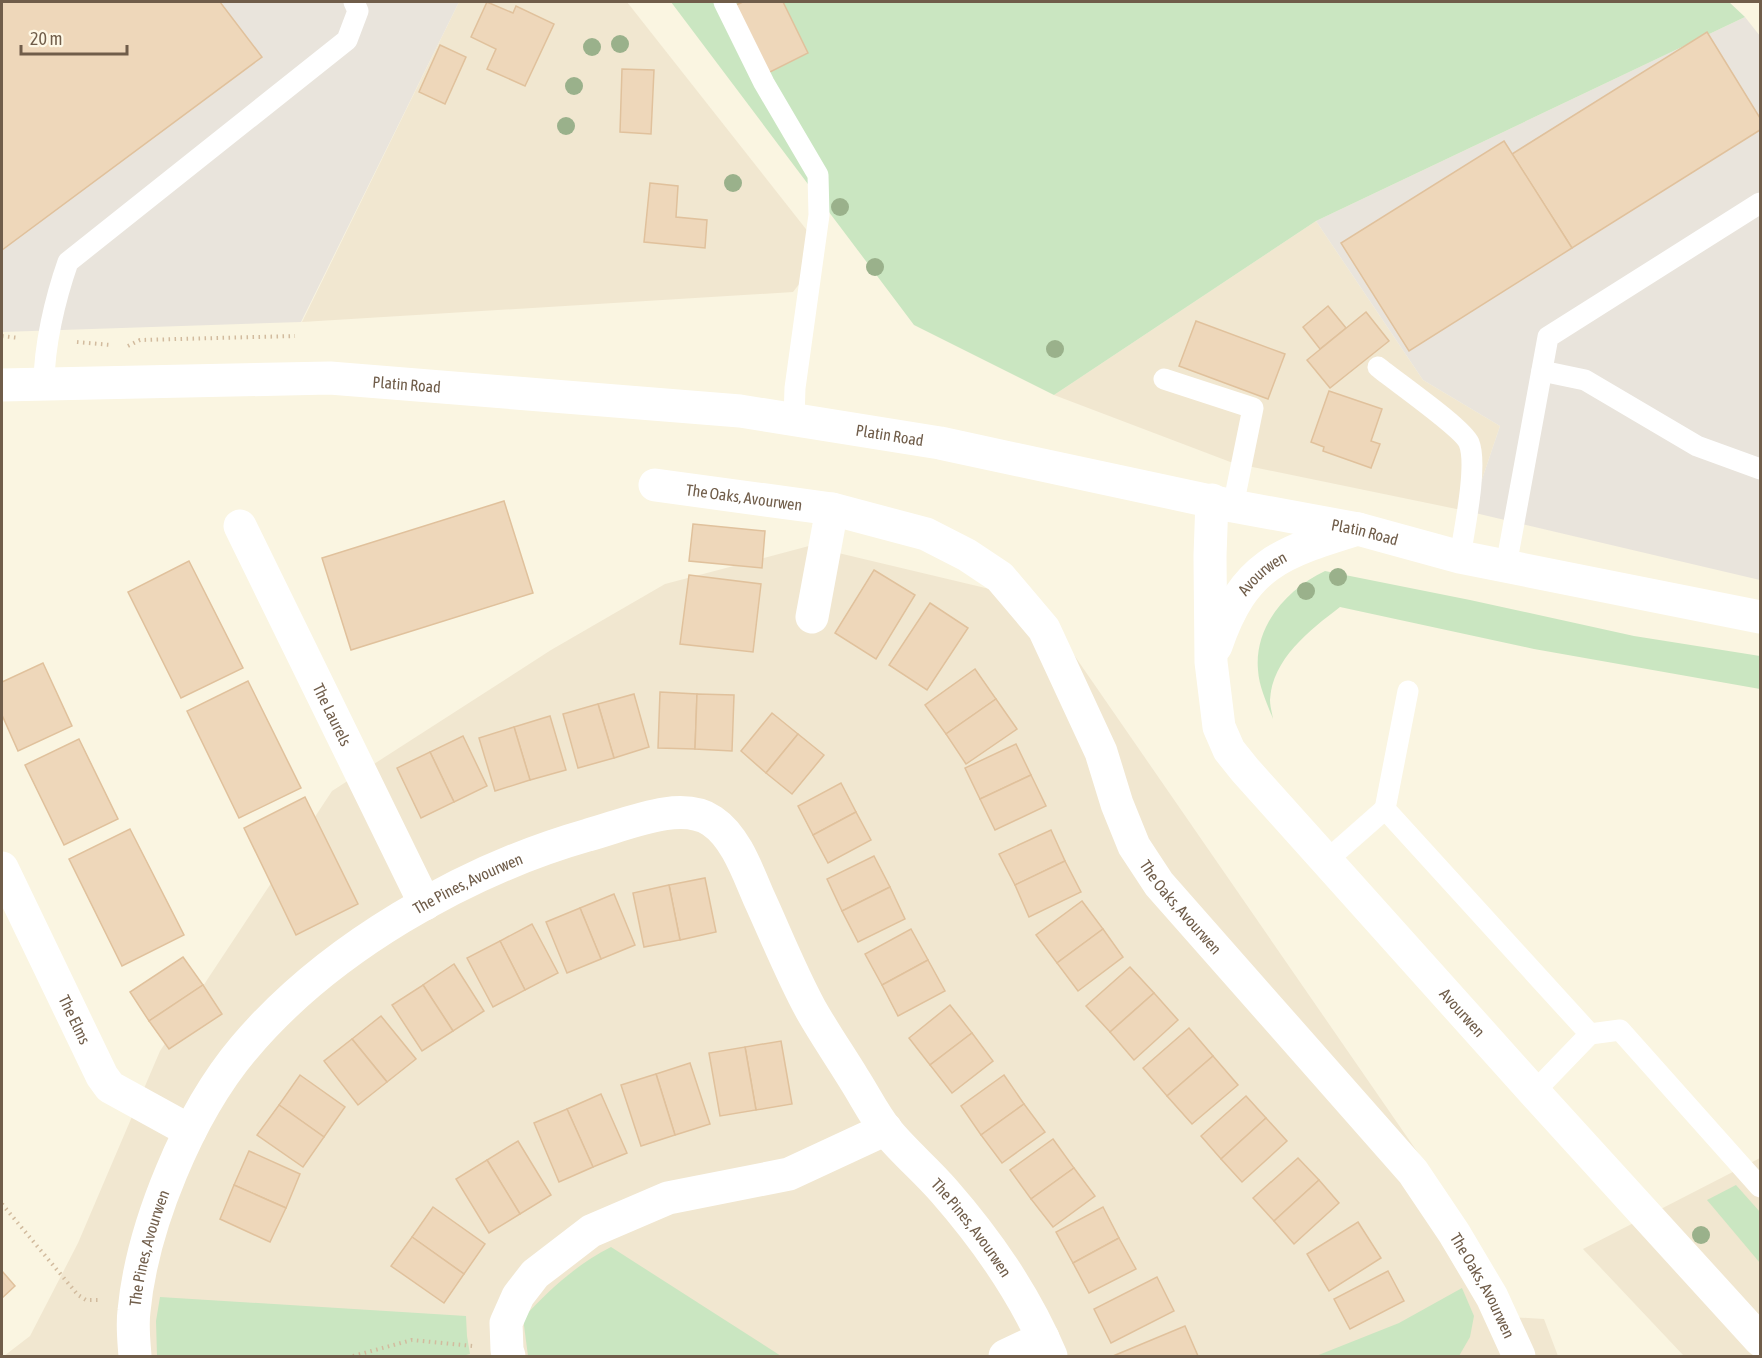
<svg xmlns="http://www.w3.org/2000/svg" width="1762" height="1358" font-family="'Asap Condensed',sans-serif">
<rect width="100%" height="100%" fill="#faf5e1"/>
<g fill="#f1e7d0">
<path d="M459,2H627L824,252L793,292L302,322Z"/>
<path d="M1316,221L1423,380L1500,426L1471,512L1233,463L1054,395Z"/>
<path d="M809,546L1036,600L1434,1176L1510,1317L1544,1319L1558,1356H4L30,1336L78,1243L160,1051L332,791L551,650L665,584Z"/>
<path d="M1760,1158V1356H1684L1583,1249Z"/>
</g>
<g fill="#e9e4dc">
<path d="M2,2H459L301,322L2,332Z"/>
<path d="M1745,17L1760,36V580L1471,512L1500,426L1423,380L1316,221Z"/>
</g>
<g fill="#cae6c1">
<path d="M671,2H1729L1745,17L1316,221L1054,395L914,325Z"/>
<path d="M1325,571L1470,600L1634,636L1760,656V689L1534,649L1340,607C1310,630 1272,659 1270,700C1270,706 1272,713 1273,719C1267,703 1259,687 1258,670C1254,626 1287,589 1325,571Z"/>
<path d="M1736,1185L1760,1212V1263L1707,1200Z"/>
<path d="M611,1247L781,1356H528L523,1318C549,1290 577,1264 611,1247Z"/>
<path d="M1462,1288L1474,1316L1470,1337L1459,1356H1316L1399,1323Z"/>
<path d="M160,1297L466,1316L467,1336L470,1354L462,1356H157L156,1321Z"/>
</g>
<g fill="#eed7ba" stroke="#e0c19c" stroke-width="1.5">
<path d="M2,2H220L262,57L2,250Z"/>
<path d="M487,2L513,13L516,6L554,24L525,86L487,69L496,49L471,37Z"/>
<path d="M743,2H783L808,53L764,75L731,7Z"/>
<path d="M1707,32L1760,118V130L1572,248L1512,154Z"/>
<path d="M440,45L466,57L445,104L419,92Z"/>
<path d="M622,69L654,70L651,134L620,132Z"/>
<path d="M1504,141L1572,248L1409,351L1341,243Z"/>
<path d="M650,183L678,186L676,217L707,220L705,248L644,242Z"/>
<path d="M1328,306L1346,328L1320,349L1303,327Z"/>
<path d="M1366,312L1389,341L1330,388L1307,360Z"/>
<path d="M1196,321L1285,354L1268,399L1179,366Z"/>
<path d="M1329,391L1382,409L1371,441L1380,444L1371,468L1323,451L1324,447L1311,442Z"/>
<path d="M504,501L533,593L351,650L322,558Z"/>
<path d="M693,524L765,531L762,568L689,561Z"/>
<path d="M189,561L243,668L181,698L128,592Z"/>
<path d="M874,570L915,595L876,659L835,633Z"/>
<path d="M689,575L761,584L753,652L680,644Z"/>
<path d="M930,603L968,628L927,690L889,665Z"/>
<path d="M43,663L72,726L18,751L2,715V682Z"/>
<path d="M975,669L996,699L946,734L925,705Z"/>
<path d="M248,681L301,788L239,818L187,711Z"/>
<path d="M660,692L697,694L695,749L658,748Z"/>
<path d="M634,694L649,747L614,758L598,704Z"/>
<path d="M697,694L734,695L732,751L695,749Z"/>
<path d="M996,699L1017,729L966,764L946,734Z"/>
<path d="M598,704L614,758L578,768L563,714Z"/>
<path d="M772,713L798,734L766,773L741,751Z"/>
<path d="M550,716L566,770L530,780L514,727Z"/>
<path d="M514,727L530,780L495,791L479,738Z"/>
<path d="M798,734L824,755L792,794L766,773Z"/>
<path d="M463,736L487,786L454,802L430,752Z"/>
<path d="M79,739L118,819L64,845L25,765Z"/>
<path d="M1016,744L1031,775L980,799L965,768Z"/>
<path d="M430,752L454,802L421,818L397,768Z"/>
<path d="M1031,775L1046,806L995,830L980,799Z"/>
<path d="M841,783L856,812L813,835L798,806Z"/>
<path d="M305,797L358,904L296,935L244,828Z"/>
<path d="M856,812L871,840L828,863L813,835Z"/>
<path d="M130,829L184,935L122,966L69,859Z"/>
<path d="M1051,830L1065,861L1015,885L999,854Z"/>
<path d="M874,856L890,887L842,911L827,879Z"/>
<path d="M1065,861L1081,892L1029,917L1015,885Z"/>
<path d="M705,878L716,932L680,940L669,885Z"/>
<path d="M669,885L680,940L644,947L633,893Z"/>
<path d="M890,887L905,919L858,942L842,911Z"/>
<path d="M614,894L635,945L601,959L580,908Z"/>
<path d="M1082,901L1103,929L1057,963L1036,935Z"/>
<path d="M580,908L601,959L567,973L546,922Z"/>
<path d="M532,924L558,973L525,990L500,941Z"/>
<path d="M911,929L928,960L882,985L865,954Z"/>
<path d="M1103,929L1123,957L1078,991L1057,963Z"/>
<path d="M500,941L525,990L493,1007L467,958Z"/>
<path d="M183,957L203,985L149,1021L130,992Z"/>
<path d="M928,960L945,991L898,1016L882,985Z"/>
<path d="M454,964L484,1011L453,1031L423,985Z"/>
<path d="M1130,967L1154,993L1110,1032L1086,1006Z"/>
<path d="M203,985L222,1014L169,1049L149,1021Z"/>
<path d="M423,985L453,1031L422,1051L392,1005Z"/>
<path d="M1154,993L1178,1020L1134,1060L1110,1032Z"/>
<path d="M950,1005L972,1033L930,1065L909,1038Z"/>
<path d="M381,1016L416,1059L387,1082L352,1039Z"/>
<path d="M1189,1028L1213,1056L1167,1096L1143,1068Z"/>
<path d="M972,1033L993,1061L952,1093L930,1065Z"/>
<path d="M352,1039L387,1082L358,1105L324,1061Z"/>
<path d="M781,1041L792,1104L756,1110L745,1047Z"/>
<path d="M745,1047L756,1110L720,1116L709,1053Z"/>
<path d="M1213,1056L1238,1085L1192,1124L1167,1096Z"/>
<path d="M690,1063L710,1124L675,1135L656,1074Z"/>
<path d="M656,1074L675,1135L641,1146L621,1085Z"/>
<path d="M300,1075L345,1107L324,1137L279,1105Z"/>
<path d="M1004,1075L1024,1104L981,1135L961,1106Z"/>
<path d="M601,1094L627,1153L593,1167L567,1109Z"/>
<path d="M1246,1096L1266,1118L1221,1159L1201,1136Z"/>
<path d="M1024,1104L1045,1132L1002,1163L981,1135Z"/>
<path d="M279,1105L324,1137L303,1167L257,1135Z"/>
<path d="M567,1109L593,1167L559,1182L534,1123Z"/>
<path d="M1266,1118L1287,1141L1242,1182L1221,1159Z"/>
<path d="M1053,1139L1074,1168L1031,1199L1010,1170Z"/>
<path d="M518,1141L551,1195L520,1214L487,1160Z"/>
<path d="M249,1151L300,1174L286,1208L234,1185Z"/>
<path d="M1298,1158L1319,1180L1274,1221L1253,1198Z"/>
<path d="M487,1160L520,1214L489,1233L456,1179Z"/>
<path d="M1074,1168L1095,1196L1053,1227L1031,1199Z"/>
<path d="M1319,1180L1339,1203L1294,1244L1274,1221Z"/>
<path d="M234,1185L286,1208L270,1242L220,1219Z"/>
<path d="M433,1207L485,1244L464,1274L412,1237Z"/>
<path d="M1103,1207L1119,1238L1073,1263L1056,1232Z"/>
<path d="M1358,1222L1381,1258L1329,1291L1307,1254Z"/>
<path d="M412,1237L464,1274L444,1303L391,1266Z"/>
<path d="M1119,1238L1136,1269L1089,1293L1073,1263Z"/>
<path d="M2,1271L15,1286L2,1298Z"/>
<path d="M1388,1271L1404,1301L1350,1329L1334,1299Z"/>
<path d="M1157,1277L1174,1311L1111,1343L1094,1309Z"/>
<path d="M1185,1326L1198,1356H1113Z"/>
</g>
<g fill="none" stroke-linecap="round" stroke-linejoin="round">
<g stroke="#d2bb9e" stroke-width="4" stroke-dasharray="1.5 4.5" stroke-linecap="butt">
<path d="M2,336L19,338"/>
<path d="M77,342L111,345"/>
<path d="M128,346L140,340L295,336"/>
<path d="M2,1204L78,1295L86,1300H101"/>
<path d="M353,1356L412,1340L473,1346"/>
</g>
<g stroke="#fff" stroke-width="21">
<path d="M724,2L764,83L818,175L819,215L795,388L794,419"/>
<path d="M1378,367C1395,381 1463,428 1469,443C1478,465 1464,531 1460,557"/>
<path d="M1542,371L1585,380L1697,446L1760,469"/>
<path d="M1164,379L1253,408L1233,506"/>
<path d="M44,384C44,346 55,299 68,262L347,40L358,11L354,2"/>
<path d="M1506,566L1548,337L1760,203"/>
<path d="M1408,691L1385,809L1590,1034L1534,1092"/>
<path d="M1326,861L1385,809"/>
<path d="M1590,1034L1620,1030L1760,1187"/>
</g>
<g stroke="#fff" stroke-width="33">
<path id="s1" d="M655,485L832,509L926,534L967,555L1000,577L1044,629L1101,752L1117,804L1134,846L1159,884L1413,1172L1454,1233L1492,1297L1519,1356"/>
<path id="s2" d="M1212,500L1210,556L1211,662L1219,727L1229,750L1245,770L1534,1092L1760,1340"/>
<path id="s3" d="M240,526L425,904"/>
<path d="M812,617L832,509"/>
<path id="s4" d="M1216,646C1244,564 1280,553 1358,529"/>
<path id="s5" d="M2,868L102,1076L110,1087L190,1131"/>
<path id="s6" d="M135,1356C134,1342 132,1326 134,1311C142,1226 189,1113 244,1048C327,949 465,870 588,835C623,826 680,799 712,821C736,837 748,873 759,898C776,935 791,973 810,1008C824,1033 840,1056 854,1079C865,1096 874,1115 887,1131C904,1152 926,1170 944,1191C987,1240 1026,1297 1051,1356"/>
<path d="M509,1356L507,1350L506,1323L518,1296L535,1274L591,1231L668,1198L789,1174L886,1129"/>
<path d="M1005,1356L1043,1338"/>
</g>
<path stroke="#fff" stroke-width="33" id="s7" d="M2,385L330,378L740,411L940,443L1233,506L1358,529L1460,557L1760,617"/>
</g>
<g fill="#9ab18b">
<circle cx="620" cy="44" r="9"/>
<circle cx="592" cy="47" r="9"/>
<circle cx="574" cy="86" r="9"/>
<circle cx="566" cy="126" r="9"/>
<circle cx="733" cy="183" r="9"/>
<circle cx="840" cy="207" r="9"/>
<circle cx="875" cy="267" r="9"/>
<circle cx="1055" cy="349" r="9"/>
<circle cx="1338" cy="577" r="9"/>
<circle cx="1306" cy="591" r="9"/>
<circle cx="1701" cy="1235" r="9"/>
</g>
<g text-anchor="middle" dominant-baseline="central" stroke-width="4.5" stroke-linejoin="round" paint-order="stroke">
<g font-size="16" fill="#705d4a" stroke="#fef8e6">
<text stroke="none"><textPath href="#s7" startOffset="405">Platin Road</textPath></text>
<text stroke="none"><textPath href="#s7" startOffset="891">Platin Road</textPath></text>
<text stroke="none"><textPath href="#s1" startOffset="90">The Oaks, Avourwen</textPath></text>
<text stroke="none"><textPath href="#s7" startOffset="1376">Platin Road</textPath></text>
<text stroke="none"><textPath href="#s4" startOffset="88">Avourwen</textPath></text>
<text stroke="none"><textPath href="#s3" startOffset="210">The Laurels</textPath></text>
<text stroke="none"><textPath href="#s6" startOffset="614">The Pines, Avourwen</textPath></text>
<text stroke="none"><textPath href="#s1" startOffset="742">The Oaks, Avourwen</textPath></text>
<text stroke="none"><textPath href="#s2" startOffset="604">Avourwen</textPath></text>
<text stroke="none"><textPath href="#s5" startOffset="168">The Elms</textPath></text>
<text stroke="none"><textPath href="#s6" startOffset="1359">The Pines, Avourwen</textPath></text>
<text stroke="none"><textPath href="#s6" startOffset="110">The Pines, Avourwen</textPath></text>
<text stroke="none"><textPath href="#s1" startOffset="1228">The Oaks, Avourwen</textPath></text>
</g>
</g>
<rect width="1762" height="1358" fill="none" stroke="#705d4a" stroke-width="6"/>
<path d="M21 45v9h106v-9" fill="none" stroke="#705d4a" stroke-width="3"/>
<text x="30" y="45" font-size="18" fill="#705d4a" stroke="#fef8e6" stroke-width="4.5" paint-order="stroke">20 m</text>
</svg>
